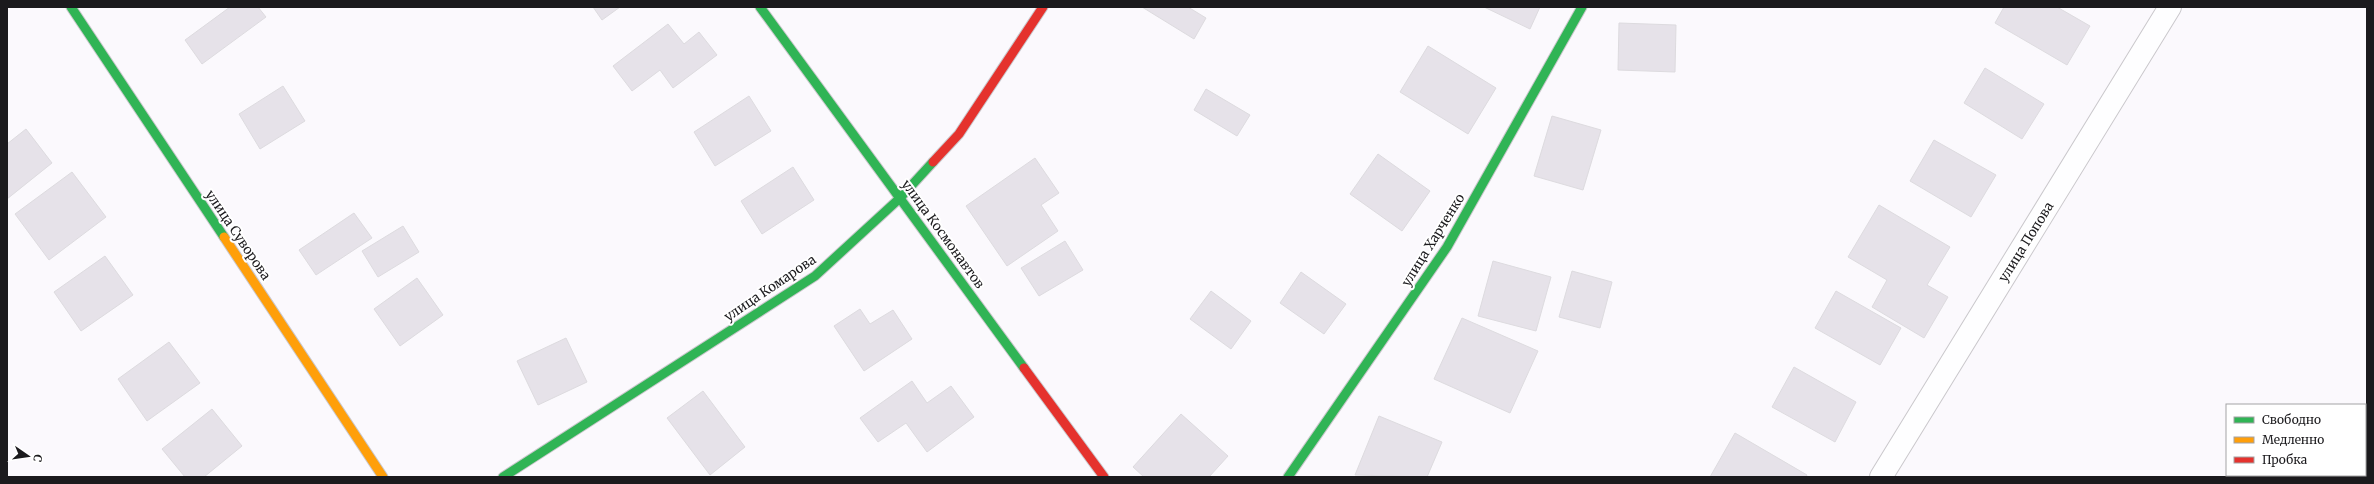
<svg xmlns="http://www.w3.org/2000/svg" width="2374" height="484" font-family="Merriweather,serif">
<rect width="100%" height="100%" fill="#fbf9fd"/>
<g fill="#e6e2e9" stroke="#dddbdf">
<path d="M230,7H258L266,17L202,64L185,40Z"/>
<path d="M593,7H620L602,20Z"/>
<path d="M1142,7H1188L1206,18L1194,39Z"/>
<path d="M1484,7H1540L1530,29Z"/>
<path d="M2004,7H2057L2090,26L2067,65L1995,23Z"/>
<path d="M1619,23L1676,25L1675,72L1618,70Z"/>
<path d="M668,24L684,44L699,32L717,55L673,88L660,70L632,91L613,66Z"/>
<path d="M1428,46L1496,88L1468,134L1400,92Z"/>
<path d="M1985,68L2044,104L2022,139L1964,103Z"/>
<path d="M283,86L305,121L260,149L239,114Z"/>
<path d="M1206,89L1250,115L1237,136L1194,110Z"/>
<path d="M749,96L771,131L715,166L694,132Z"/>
<path d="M1552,116L1601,130L1583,190L1534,176Z"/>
<path d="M26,129L52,163L7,199V144Z"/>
<path d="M1934,140L1996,175L1971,217L1910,181Z"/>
<path d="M1378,154L1430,191L1402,231L1350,194Z"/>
<path d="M1035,158L1059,193L1041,205L1058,231L1007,266L966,206Z"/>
<path d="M793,167L814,200L762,234L741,201Z"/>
<path d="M72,172L106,217L49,260L15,214Z"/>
<path d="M1879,205L1950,247L1927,285L1948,297L1924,338L1872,307L1887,280L1848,257Z"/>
<path d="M354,213L372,238L316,275L299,250Z"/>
<path d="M403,226L419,252L378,277L362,251Z"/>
<path d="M1065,241L1083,270L1039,296L1021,268Z"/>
<path d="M105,256L133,295L81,331L54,292Z"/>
<path d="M1493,261L1551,277L1536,331L1478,316Z"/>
<path d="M1572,271L1612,282L1600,328L1559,317Z"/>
<path d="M1301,272L1346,304L1324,334L1280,303Z"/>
<path d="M417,278L443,315L400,346L374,309Z"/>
<path d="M1211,291L1251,321L1231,349L1190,319Z"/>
<path d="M1836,291L1901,328L1880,365L1815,328Z"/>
<path d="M860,309L870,324L893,310L912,339L864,371L834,326Z"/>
<path d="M1462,318L1538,351L1510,413L1434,379Z"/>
<path d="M566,338L587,382L538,405L517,361Z"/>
<path d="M169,342L200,383L147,421L118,379Z"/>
<path d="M1794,367L1856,402L1835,442L1772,407Z"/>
<path d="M912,381L927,403L951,386L974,417L927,452L906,423L878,442L860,418Z"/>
<path d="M703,391L745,447L710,475L667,418Z"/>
<path d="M212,409L242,446L204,477H185L162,449Z"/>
<path d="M1181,414L1228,456L1209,477H1144L1133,467Z"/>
<path d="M1379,416L1442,442L1427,477L1355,475Z"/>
<path d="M1735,433L1807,475L1806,477H1710Z"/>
</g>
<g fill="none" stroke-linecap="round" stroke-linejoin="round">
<defs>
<path id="street" d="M1881,477L2170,7"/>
<g id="fast">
<path d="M71,7L224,237"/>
<path d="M760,7L1024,368"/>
<path d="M503,477L815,276L900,198L933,162"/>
<path d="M1288,477L1447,247L1582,7"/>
</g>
<path id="slow" d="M224,237L383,477"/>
<g id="jam">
<path d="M933,162L959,134L1043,7"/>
<path d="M1024,368L1104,477"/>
</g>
</defs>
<use href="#street" stroke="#cac8cc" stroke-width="24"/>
<use href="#fast" stroke="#cac8cc" stroke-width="11"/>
<use href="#slow" stroke="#cac8cc" stroke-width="11"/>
<use href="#jam" stroke="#cac8cc" stroke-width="11"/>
<use href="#street" stroke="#fefeff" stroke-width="22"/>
<use href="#fast" stroke="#30b455" stroke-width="9"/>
<use href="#slow" stroke="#ff9f0a" stroke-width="9"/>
<use href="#jam" stroke="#e5322d" stroke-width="9"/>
</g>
<g text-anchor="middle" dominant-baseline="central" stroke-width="4" stroke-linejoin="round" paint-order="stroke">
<g font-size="13" fill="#1b1a1d" stroke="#fff">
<text transform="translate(943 234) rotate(54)">улица Космонавтов</text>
<text transform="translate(238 235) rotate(56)">улица Суворова</text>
<text transform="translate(1433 240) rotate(-58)">улица Харченко</text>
<text transform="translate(2026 242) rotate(-58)">улица Попова</text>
<text transform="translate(770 288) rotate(-34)">улица Комарова</text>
</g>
</g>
<rect width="2374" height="484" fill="none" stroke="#1b1a1d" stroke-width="16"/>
<rect x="2226" y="404" width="140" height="72" fill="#ffffff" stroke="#a4a3a5"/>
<rect x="2234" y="417" width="20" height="6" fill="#30b455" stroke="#a4a3a5"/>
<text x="2262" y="424" font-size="12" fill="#1b1a1d">Свободно</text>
<rect x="2234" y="437" width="20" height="6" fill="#ff9f0a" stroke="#a4a3a5"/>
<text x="2262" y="444" font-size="12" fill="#1b1a1d">Медленно</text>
<rect x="2234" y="457" width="20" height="6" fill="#e5322d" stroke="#a4a3a5"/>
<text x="2262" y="464" font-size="12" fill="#1b1a1d">Пробка</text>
<g transform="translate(28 456) rotate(103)" stroke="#ffffff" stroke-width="3" paint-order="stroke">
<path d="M0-3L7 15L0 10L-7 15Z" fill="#1b1a1d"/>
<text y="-6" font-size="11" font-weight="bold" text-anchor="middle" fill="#1b1a1d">С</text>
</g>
</svg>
